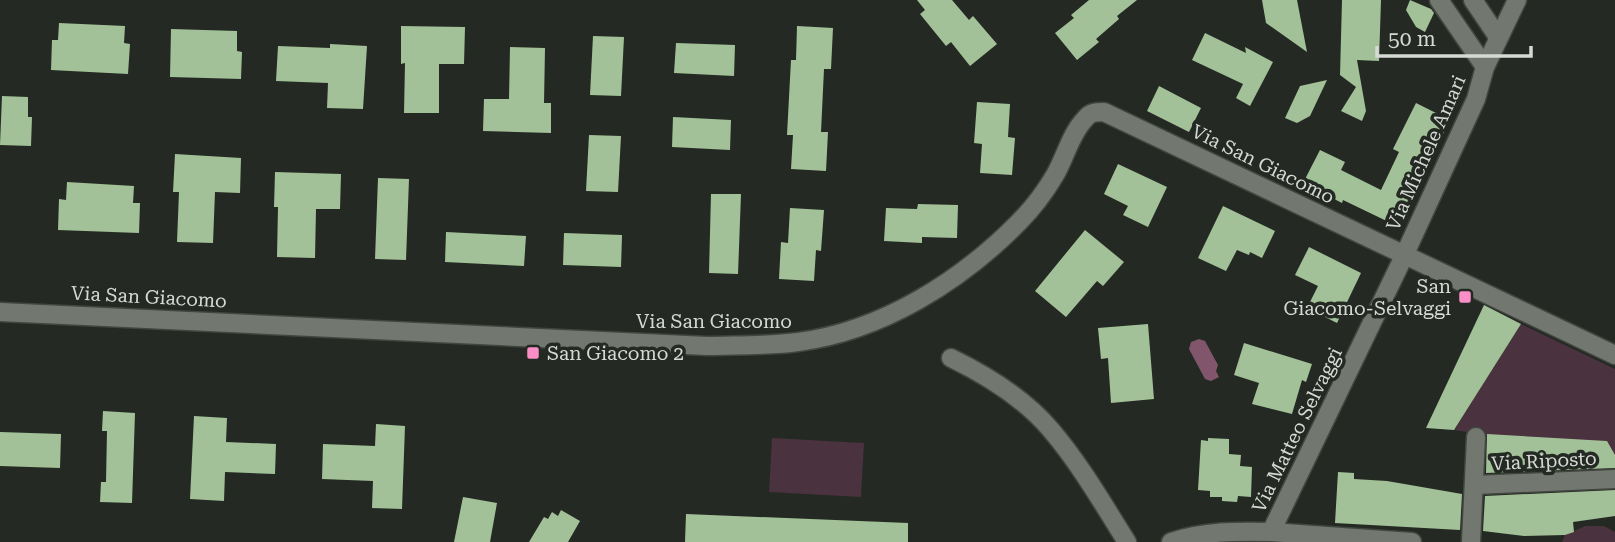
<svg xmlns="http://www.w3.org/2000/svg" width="1615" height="542" font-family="'Roboto Serif',serif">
<rect width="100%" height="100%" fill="#242a23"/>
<g fill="#4a323e">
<path d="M1521,324L1615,369V455L1454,430Z"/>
<path d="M772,438L864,443L861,497L769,492Z"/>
<path d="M1585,526H1604L1615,532V542H1562L1565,535Z"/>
</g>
<path fill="#81556b" d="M1199,339L1205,341L1218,365L1216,371L1219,377L1211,381L1205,379L1189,349L1191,342Z"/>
<g fill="#a3c198">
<path d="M917,0H952L969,20L973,16L997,44L970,66L951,42L946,46L920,14L925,10Z"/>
<path d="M1089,0H1137L1117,16L1119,19L1096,39L1099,42L1077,60L1055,33L1074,18L1071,15Z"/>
<path d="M1262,0H1297L1307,52L1266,23Z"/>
<path d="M1342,0H1381L1379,61L1357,60L1366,111L1362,121L1341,111L1356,87L1340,75Z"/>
<path d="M1410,0L1431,9L1434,13L1425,32L1416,27L1406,10Z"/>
<path d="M59,23L125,26L124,43L130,44L128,74L51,70L52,40H58Z"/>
<path d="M401,26L465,27L464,64H439V113H404L405,63L401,64Z"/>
<path d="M797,26L833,28L831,69H824L821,132H828L826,171L791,169L793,135H787L791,60H796Z"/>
<path d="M171,29L237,31V51L242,52L241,79L170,77Z"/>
<path d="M1205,33L1246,53L1245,47L1273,62L1250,106L1236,98L1243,84L1192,60Z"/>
<path d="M593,36L624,37L621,96L590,95Z"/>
<path d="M676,43L735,45L734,76L674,73Z"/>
<path d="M330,44L367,46L363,109L327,108L328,83L276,81L278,46L330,48Z"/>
<path d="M510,47L545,48L544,103H551V133L483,131L484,99H509Z"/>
<path d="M1327,80L1310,116L1297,123L1285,118L1300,86Z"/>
<path d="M1159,86L1201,108L1189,132L1147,111Z"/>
<path d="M2,96L28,97V117H32L31,146L0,145Z"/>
<path d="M977,102L1010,104L1008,137L1015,138L1012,175L980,173L982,144L974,143Z"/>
<path d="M1416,103L1450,120L1397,226L1343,200L1342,203L1303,183L1320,150L1345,162L1341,170L1381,190L1399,152L1393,149Z"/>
<path d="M673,117L731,120L730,150L672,147Z"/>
<path d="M589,135L621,136L618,192L586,191Z"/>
<path d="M175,154L241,158L240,193L215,192L213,243L177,242L179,192H173Z"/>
<path d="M1118,164L1167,187L1148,227L1123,215L1128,206L1104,194Z"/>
<path d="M275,172L341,174L340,209H316L315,258L277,257L278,207H274Z"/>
<path d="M378,178L409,179L406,260L375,259Z"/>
<path d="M67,182L134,186L133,203H140L139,233L58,230L59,199L66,200Z"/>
<path d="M711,194H741L738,274L709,273Z"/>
<path d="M918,204L958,205L957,238L922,237V243L884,241L886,208L917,209Z"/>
<path d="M1223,206L1275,231L1262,258L1250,252L1249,255L1237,250L1226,271L1198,258Z"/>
<path d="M790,208L824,210L821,251L816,250L814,281L779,279L781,242L788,243Z"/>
<path d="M1085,230L1124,262L1103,286L1097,281L1066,317L1035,291Z"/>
<path d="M446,232L526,236L524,266L445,262Z"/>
<path d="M564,233L622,235L621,267L563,265Z"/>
<path d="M1309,247L1361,273L1337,323L1307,308L1318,286L1295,275Z"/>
<path d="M1484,305L1521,324L1454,430L1426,428Z"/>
<path d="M1148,324L1154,399L1111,403L1108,358L1101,359L1098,328Z"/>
<path d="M1244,343L1312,364L1306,382L1302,380L1292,414L1252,404L1259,383L1234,375Z"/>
<path d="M103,411L135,413L132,503L100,502L101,482H106L107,431H102Z"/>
<path d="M194,416L227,418L226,442L276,444L275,474L225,472L224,501L190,499Z"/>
<path d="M376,424L405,426L402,509L372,508L373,481L322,479L323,444L375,446Z"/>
<path d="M0,432L61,434L60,468L0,466Z"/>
<path d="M1487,434L1607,441L1615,455V468L1486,473Z"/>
<path d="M1208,438L1229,439V454L1241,455L1240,466L1252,467L1251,497L1238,496L1237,502L1222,501V497H1210V491L1198,490L1201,440L1208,441Z"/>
<path d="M1338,472L1354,473V479L1387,481L1462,494L1460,530L1335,523Z"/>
<path d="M1615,490V516L1573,522L1574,532L1565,535L1524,536L1483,531L1485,496Z"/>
<path d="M463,497L497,503L490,542H454Z"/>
<path d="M561,510L580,521L568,542H529L544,517L548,519L552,512L558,516Z"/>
<path d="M686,514L908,523V542H685Z"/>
</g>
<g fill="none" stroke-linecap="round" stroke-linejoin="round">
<defs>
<g id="minor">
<path d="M1473,0L1498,37"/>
<path d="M0,312L707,346C737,345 768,346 798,342C882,331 961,281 1019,222C1033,208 1045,192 1055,175C1065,158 1071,133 1085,119C1090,112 1096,112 1104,112L1615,355"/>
<path d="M951,358C988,376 1024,398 1051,430C1080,464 1103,504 1127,542"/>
<path d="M1475,485L1615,479"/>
<path d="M1171,542C1205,531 1236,531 1271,532"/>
<path d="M1412,542L1271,532L1404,256L1476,99L1485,67L1517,0"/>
<path d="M1471,542L1476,437"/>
</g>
<path id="secondary" d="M1439,0L1485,67"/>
</defs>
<use href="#minor" stroke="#424640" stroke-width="21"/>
<use href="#secondary" stroke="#424640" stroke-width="21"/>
<use href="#minor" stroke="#727870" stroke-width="18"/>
<use href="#secondary" stroke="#727870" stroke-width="18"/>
</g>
<g fill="#fa8fc7" stroke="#242a23" stroke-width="2.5">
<rect x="1458" y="290" width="14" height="14" rx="3.5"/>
<rect x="526" y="346" width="14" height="14" rx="3.5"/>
</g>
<g text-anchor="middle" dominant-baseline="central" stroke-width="7" stroke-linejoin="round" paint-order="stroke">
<g font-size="19" fill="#d6dad5" stroke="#242a23">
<text transform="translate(1426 153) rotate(-66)">Via Michele Amari</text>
<text transform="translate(1263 164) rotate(26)">Via San Giacomo</text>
<text transform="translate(149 297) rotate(3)">Via San Giacomo</text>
<text x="714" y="321">Via San Giacomo</text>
<text transform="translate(1297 430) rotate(-64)">Via Matteo Selvaggi</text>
<text transform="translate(1544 461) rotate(-3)">Via Riposto</text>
</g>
<g font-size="19" fill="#d6dad5" stroke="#242a23" text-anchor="end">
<text x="1451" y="286">San<tspan x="1451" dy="22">Giacomo-Selvaggi</tspan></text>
<text x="547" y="353" text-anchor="start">San Giacomo 2</text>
</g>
</g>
<path d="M1377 46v10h154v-10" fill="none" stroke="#d6dad5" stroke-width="3.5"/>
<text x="1388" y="46" font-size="21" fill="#d6dad5" stroke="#242a23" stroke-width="5" paint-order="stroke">50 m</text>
</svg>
